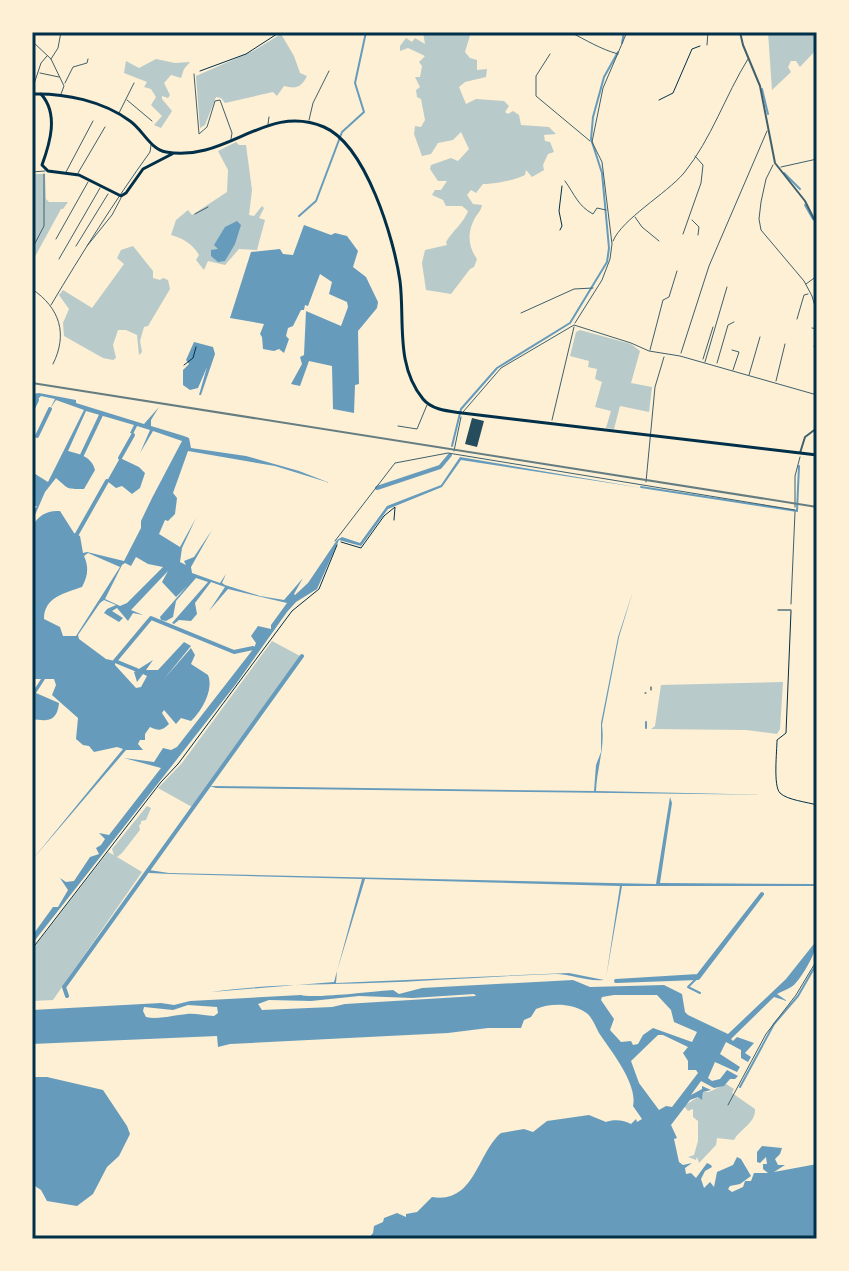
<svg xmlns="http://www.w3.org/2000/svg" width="849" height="1271" font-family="Quicksand,sans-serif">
<rect width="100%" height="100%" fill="#fdf0d5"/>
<g fill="#b9caca">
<path d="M423,32H471L465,52L470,58L477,60V70L487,69L486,77L465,82L459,87L466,104L476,99L504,101L509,106L505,112L508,114L513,111L519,115L521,125L549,127L556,134L544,135L545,141L550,142L554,152L548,154L543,165L544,170L532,177L526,170L525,175C516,180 494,184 483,184L476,193L471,190L467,195L473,204L482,205C481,212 476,214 473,222C467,235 469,248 477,259L474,267L470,269L451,294L426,290L422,263L425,250L447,245L446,242C453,230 463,224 468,211L462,206H446L443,200L432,195L435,190H441L447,181H438L430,169L431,165L451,158L458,161L469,149L461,132L453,140L438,143L431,154L422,156L414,134L415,126L421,127L425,120L421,99L417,97L416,90L420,87L415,77H420L422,66L419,62L425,56L408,48L400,51V46L406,38L412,42L415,38L425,44Z"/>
<path d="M768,32H817V49L800,67L796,61H791L788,67L791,72L772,90Z"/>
<path d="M281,34L294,56L300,73L307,76C301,88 296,89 284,86L277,96L273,92L225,103L221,98L216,97L205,125L200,128L196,76L253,51Z"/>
<path d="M156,59L175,63L190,62L184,69L181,78L171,75L164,83L170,95L168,98L162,96V99L172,111L161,128L154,125L162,116L151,105L156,97L151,89L144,87L147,82L124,73L126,61L139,68Z"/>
<path d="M236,142L239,145H246L252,190L249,215L254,216L262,206L264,208L259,218L265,220L257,250L239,249L225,265L208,261L204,270L196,260L199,255C192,243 182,238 171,235L176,220L188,210L192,215L227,192L228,170L218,151Z"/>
<path d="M32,174H45L46,199L49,202H68L63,209H61L32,262Z"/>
<path d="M133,246L153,271V278L160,280L163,278L168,280L170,289L148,326L144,327L140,341L142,352L139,355L137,335L126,330H118L113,345L116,358L113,360L103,358L64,336L63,323L69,309L59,295L63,290L92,308L124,264L117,258L121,250Z"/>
<path d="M580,330L631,344L640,351L631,383L652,387L649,412L620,406L614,429L606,428L611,411L595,407L602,382L595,379L597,369L588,367L589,361L570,356L576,332Z"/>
<path d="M272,641L300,656L192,807L158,788L182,763Z"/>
<path d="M783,682L780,729L777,734L746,730L651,729L655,726L661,685Z"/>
<path d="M147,806L151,808L146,820L141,821V824L139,825L140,830L122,853L117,857L142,872L53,1000L32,1001V950L108,852L114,855L112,849Z"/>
<path d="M726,1084L734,1089L732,1093L755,1109C756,1123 740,1129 734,1140L717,1138L716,1145L699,1163L697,1157L696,1160L688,1157L694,1155L698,1141V1121L693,1117V1109L688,1111L684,1106L698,1097L702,1099L703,1092H709Z"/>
</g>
<g fill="#669bbc" fill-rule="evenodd">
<path d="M237,221L241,225L235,244L225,261L218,262L211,256V250L218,249L214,245L225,227Z"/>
<path d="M304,225L331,235L335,233L347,236L358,251L353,267L366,277L378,302L377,308L358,331L359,384L355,385L354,413L333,409L332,366L309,361L300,386L291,384L302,364L300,357L304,355L306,311L341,326L348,307L347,302L329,294L332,282L320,274L308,306L305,305L304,310H301L293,326L288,328L286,336L289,339L284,353L279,349L274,351L263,349L262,337L260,334L264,324L230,318L251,252L280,249L283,254L293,255Z"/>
<path d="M194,342L213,347L215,354L201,395H199L207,367L198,388L190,390L183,385V370L189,364L186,360Z"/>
<path d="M39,393L76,400V403L144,424L159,407L151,420V426L184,436L189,438L191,448L246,456L299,471L330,483L275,466L188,451L173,493L177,498L175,514L168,521L165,520L159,534L180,547L196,518L182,548L180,562L186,565L184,561L194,557L212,530L191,567L192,573L220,583L226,574L222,583L225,585L260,596L284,600L303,578L294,594L295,595L308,583L337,540L342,537L360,543L387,506L441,485L460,457L642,488L461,460L442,487L388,509L361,546L339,540L317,589L296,602L287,612L236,684L32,944V936L53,907H58L68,890L60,878L66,882L74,881L90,857L99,854L96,848L101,845L105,839L99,833L109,835L161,768L124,758L154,762L163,748L171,750L177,747L254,648L256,643L251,636L258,626L271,629V625L287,603L228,589L209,611L225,587L211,582L195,603L197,614L191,621L179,620L174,624L172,623L208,582L196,578L176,601L173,617L166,621L161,620L160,617L187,586L176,597L162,582L168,571L131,610L143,615L133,613L128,621L117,608L112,611L123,618L119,622L104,613L107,609L116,605L104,600L100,603L78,635L79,639L106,659L115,661V665L136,688L141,687L147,676L143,674L137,682L134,672L153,660L146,670H158L184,642L191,646L164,679L191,648L195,655L191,664L208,675C214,689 202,711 191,721L181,718L176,724L164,710L162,713L169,724C162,731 159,731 150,727L145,734V740H140L138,744L143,750H126L32,860L123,749L117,747L94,752L89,746L83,745L76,739L78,718L52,695L56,685L54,679H45L36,693L59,703C57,723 46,721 32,719V693L41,679H32V526C39,515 47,510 60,511L74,533L80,536L83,553L87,552L124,561L141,528V521L152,498L182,441L153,431L140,453L150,430L137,426L133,434L130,433L134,425L86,411L68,451C80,454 92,457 95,470L84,489C65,489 69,489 56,478L45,492L32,522V513L37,506H32V472L48,482L84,410L56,400L50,409L55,399L41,396L37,400L32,398V394ZM88,553L120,567L76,636H63L60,627L44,619C44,597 65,593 82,587C88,576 89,567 84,556ZM136,557L148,564L163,567L127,603L120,606L105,599L122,565L125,563L131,566Z"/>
<path d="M120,458L139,467L145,473L140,488L132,494L122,486L116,488L107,481Z"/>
<path d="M633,591L619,637L602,725C605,749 597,767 596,791L774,795L216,788L210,786L594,791L596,765L601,752V723L618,637Z"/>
<path d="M670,797L672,803L660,883L817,884V886H622L606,978L620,886L365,879L337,971L336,983L569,973L604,980C587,982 572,974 555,974C493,976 432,981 370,983C317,985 265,984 211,992L67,997L211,992L334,982L362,879L171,874L150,873L147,872L149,870L169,873L656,884Z"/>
<path d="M817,940C817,952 802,977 794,985C789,989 782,991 777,994L787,1001L774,997L731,1039L733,1041L737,1037L754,1043L745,1053L751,1057L748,1062L741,1058V1050L726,1042L720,1054L740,1067L737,1072L715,1062L708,1078L712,1081L720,1079L727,1070L738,1076L735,1079H730L724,1086L714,1088L701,1081L691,1095L702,1089V1086L711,1090L703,1092L702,1100L698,1097L690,1100L671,1125L677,1138L674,1139L679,1162L683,1165L692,1163L685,1168L686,1174L691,1173L696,1178L707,1163L711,1165L712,1167L705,1171L701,1179L704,1188L710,1182L714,1187L717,1172L733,1165L737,1157L741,1159L751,1176L740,1184L730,1186L728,1189L732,1192L743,1187L745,1181H751L754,1173H768L763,1169V1164H767L766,1157L760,1163L757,1162V1152L762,1146L782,1148L780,1154L775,1159L778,1165H785L774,1172L817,1164V1239H368L373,1233L374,1226L383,1222L384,1218L397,1213L406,1217V1214L417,1212L432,1197C475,1204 477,1153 501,1133L524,1129L533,1132L547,1121L589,1115L606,1122C613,1119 625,1120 631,1124L636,1119L637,1122L642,1119L633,1106C638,1084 611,1051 599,1033C595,1026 592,1016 585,1012C571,1003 550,1003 536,1009L531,1017L524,1020L521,1028H488L448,1033L230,1044L218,1047L217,1036L32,1044V1010L161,1003L174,1005L190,1001L301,995C310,999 378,991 393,990L399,994L422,988L573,980L590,987L664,985L682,994L685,1012L688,1015L728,1034L786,979ZM474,994L476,996L345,1004L332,1007L262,1010L258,1004L269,1000L311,1001L359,996L413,998ZM614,995H657L671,1010L674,1022L697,1032L692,1042L653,1028L643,1035L638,1044L633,1045L631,1041L621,1042L610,1030L614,1019L601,1000L602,997ZM188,1005L217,1007L218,1013L214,1016C205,1016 195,1013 187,1014C174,1015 158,1020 146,1017L143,1011L144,1007L173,1010ZM658,1035H663L688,1047L683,1053L688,1061V1070H696L698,1073L672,1107L666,1106L659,1110L639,1083L631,1061Z"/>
<path d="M32,1077H47L103,1090L127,1126L130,1134L119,1156L107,1167L93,1194L77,1206L47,1201L41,1190L32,1184Z"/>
</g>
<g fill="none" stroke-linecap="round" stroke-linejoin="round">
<g stroke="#669bbc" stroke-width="2">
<path d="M622,43L624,32"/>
<path d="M762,89L768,114"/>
<path d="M784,173L800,189"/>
<path d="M805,205L813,219"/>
<path d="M299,216L316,201L342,132L364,112L355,83L366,32"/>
<path d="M452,446L461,409L497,368L570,323L607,262L609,248L602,173L591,139L593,117L604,77L618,52"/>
<path d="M641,487L797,511L799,466"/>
<path d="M646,728V722"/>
<path d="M697,978L688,987L700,993"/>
<path d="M740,1087L774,1024L798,996L817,963"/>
</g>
<g stroke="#669bbc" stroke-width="4">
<path d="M32,410L37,400"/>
<path d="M37,436L50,409"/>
<path d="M82,455L101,415"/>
<path d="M120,458L133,435"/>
<path d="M377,488L440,467L450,455"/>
<path d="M77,534L107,481"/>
<path d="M137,670L115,661L151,618L234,652L253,648"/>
<path d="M762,894L698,978L616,981L698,976Z"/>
<path d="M67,996L64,987L67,983L302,656"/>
</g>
</g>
<path fill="#264d5e" d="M472,418L484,421L477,447L465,444Z"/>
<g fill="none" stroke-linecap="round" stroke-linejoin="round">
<g stroke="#003049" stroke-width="1">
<path d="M200,71L246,54L280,32"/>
<path d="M659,100L673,93L692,49L700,46"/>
<path d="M560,230L562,226L559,211L562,186"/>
<path d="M184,365L193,358L196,347"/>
<path d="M341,542L361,548L384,516L395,507L394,520"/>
<path d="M778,610H791"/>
<path d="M791,611L786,733L777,740C777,751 773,786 780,793C787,800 807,802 817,805"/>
<path d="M651,690V687"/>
<path d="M645,693H646"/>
<path d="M32,949L161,782L178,764L292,611L319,589L337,545"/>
</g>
<g stroke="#3f606c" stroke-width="1">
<path d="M635,217L642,227L659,241"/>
<path d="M692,220L699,227L698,235"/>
<path d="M683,234L701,183L703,165L695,156"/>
<path d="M806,284L817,276"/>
<path d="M797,319L804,295L808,294"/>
<path d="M812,328L817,329"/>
<path d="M814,346L817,341"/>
<path d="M732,350L739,352L733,370"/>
<path d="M749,375L760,337"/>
<path d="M776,381L785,344"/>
</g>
<path stroke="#3f606c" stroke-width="1" d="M32,249L44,226V174"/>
<g stroke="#3f606c" stroke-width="1">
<path d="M570,32C586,40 600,49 618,54"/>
<path d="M32,41L51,59L64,86L61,94"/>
<path d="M707,45L708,32"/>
<path d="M550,54L536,76V96L590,141"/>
<path d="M51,59L58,48L61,32"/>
<path d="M40,73L59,77"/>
<path d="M194,74L199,134L207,127L215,101L220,100L232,133L231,139"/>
<path d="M65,83L73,67L87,63L88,59"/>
<path d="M32,90L41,63L47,56"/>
<path d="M127,100L152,121"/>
<path d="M119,113L134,83"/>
<path d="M309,120L313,103L329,71"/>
<path d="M268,124L269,117"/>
<path d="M773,165L766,179L761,202L759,219L761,230L804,281L812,296L817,313"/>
<path d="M781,167L817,159"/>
<path d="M32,172L45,171"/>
<path d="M66,172L93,121"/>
<path d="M78,173L105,127"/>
<path d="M565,181C575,195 578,206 593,214L597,208L606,210"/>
<path d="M195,214L208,207"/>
<path d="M56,239L88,182"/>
<path d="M613,241C622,219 666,194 684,173C712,138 725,96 748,59"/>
<path d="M76,246L108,194"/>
<path d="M87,246L112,215L121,198"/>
<path d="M59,259L100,188"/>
<path d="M32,289C60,308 68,334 53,364"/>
<path d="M51,305C82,253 114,202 150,152L151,145"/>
<path d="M521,313L574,289L593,288"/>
<path d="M575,323L602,280L610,259L612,244L602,162L592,142L603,88L627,32"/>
<path d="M650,350L663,300L669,297L677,271"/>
<path d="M681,353L709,266L767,131"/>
<path d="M703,359L713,327"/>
<path d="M705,362L727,287"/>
<path d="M717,363L728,325L734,322"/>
<path d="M463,412L501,368L574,325L631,343L649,351L680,356L817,395"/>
<path d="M552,420L574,327"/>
<path d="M398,426L417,429L427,405"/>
<path d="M454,451L461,417"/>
<path d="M646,482L655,387L664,357"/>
<path d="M795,507V476L800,457"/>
<path d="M335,541L395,463L448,453L795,510"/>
<path d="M791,604L795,512"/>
<path d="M728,1105L766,1034L796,995L817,960"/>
</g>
<g stroke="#3f606c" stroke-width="2">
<path d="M740,32L743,45L760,86L775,163L805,201L817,225"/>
<path d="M800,453L805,437L817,428"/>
</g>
<g stroke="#003049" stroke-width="3">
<path d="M32,94C65,93 103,101 130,121C143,130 150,149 166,152C227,163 266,102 324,127C366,145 394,239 400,281C405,320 395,365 423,399C432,410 448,411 462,413L817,455"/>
<path d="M41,94C59,114 50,143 42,165L48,171L79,175L121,196L126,193L143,169L172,154"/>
</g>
<path stroke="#657d81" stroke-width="2" d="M32,383L817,507"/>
</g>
<rect width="849" height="1271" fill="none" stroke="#fdf0d5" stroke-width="68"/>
<rect x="34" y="34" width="781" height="1203" fill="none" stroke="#003049" stroke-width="3"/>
</svg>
